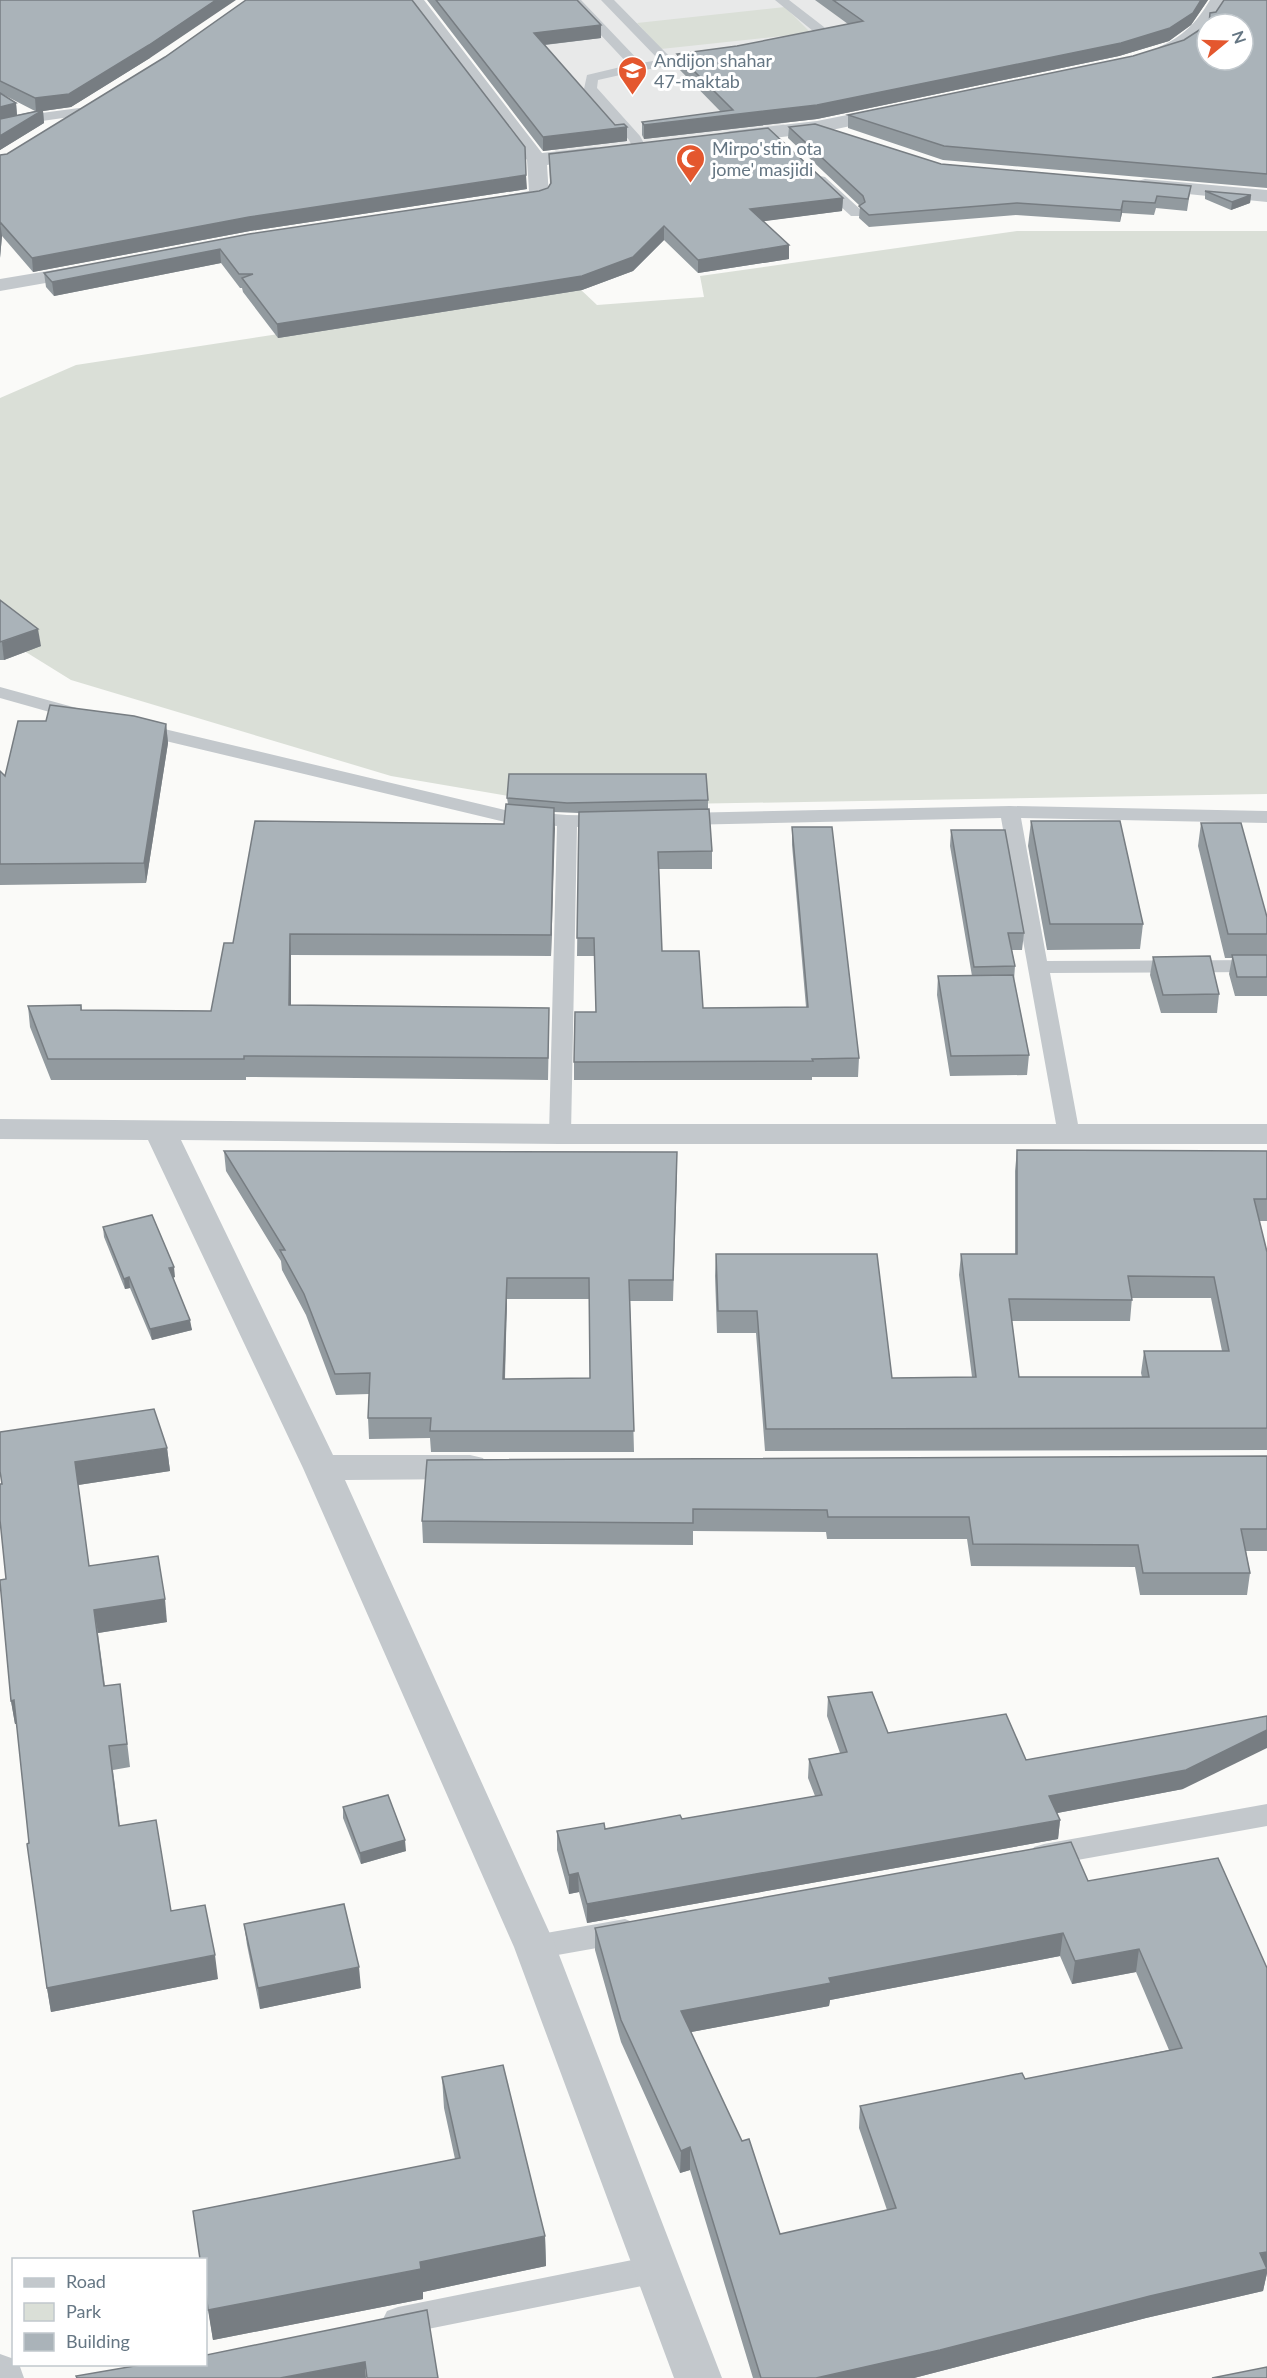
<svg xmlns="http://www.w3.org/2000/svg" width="1267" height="2378" font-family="Lato,sans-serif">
<rect width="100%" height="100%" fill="#fafaf8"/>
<path fill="#e8e9e9" d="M436,0H975L724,65L785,125L557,153Z"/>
<g fill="#dadfd7">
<path d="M785,7L811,33L661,49L637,23Z"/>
<path d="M1017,231H1267V794L567,806L391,776L71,680L0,636V398L76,365L579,288L597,305L704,297L700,276Z"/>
</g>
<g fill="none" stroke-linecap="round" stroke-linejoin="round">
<g fill="#c3c8cc" fill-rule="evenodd">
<path d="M568,0H581L641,63L659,60L601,0H614L671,58L706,52L712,56L706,60L638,71L598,80L597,88L640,136L646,147L644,150H634L629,140L584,89L587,75L629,65Z"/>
<path d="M775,0H789L824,27L826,30L819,41L791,45L789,42L791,39L811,35L813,31Z"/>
<path d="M79,108L84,109L86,112L84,115L35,122L0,131V123L34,114Z"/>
<path d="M820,176L825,177L861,210L863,213L861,216H851L815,183L813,180L815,177Z"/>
<path d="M0,687L84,710L87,714L84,718L78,720L0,698Z"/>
<path d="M139,723L505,810L567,815L616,816L619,820L616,824L577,827L571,1134L568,1139L560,1141L552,1139L549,1134L557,826L505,822L132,733L130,729L132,725Z"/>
<path d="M1010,806L1267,811V823L1021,818L1047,961L1267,960V972L1050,973L1080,1135L1077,1140L1069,1142L1061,1140L1058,1135L1001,818L681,825L674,823L671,819L674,815L681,813Z"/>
<path d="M1267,1804V1826L1044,1866L1034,1863L1030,1855L1034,1847L1044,1844Z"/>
<path d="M625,1919L635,1923L640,1931L635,1939L625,1943L535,1959L525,1955L520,1947L525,1939L535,1935Z"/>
<path d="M657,2255L668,2259L673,2269L668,2279L657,2283L398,2335L387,2331L382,2321L387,2311L398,2307Z"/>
</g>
<g fill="#c3c8cc" fill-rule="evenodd">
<path d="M406,0H424L542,153L595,147L602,149L605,153L602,157L547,165L549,196L546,200L499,208L492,206L489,202L492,198L529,191L527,160Z"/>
<path d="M1210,0H1228L1212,24H1207V31C1196,44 1176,59 1159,55L1156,51L1159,47C1183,37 1197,22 1210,0Z"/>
<path d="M892,106L899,108L902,112L899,116L817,133L730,143L723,141L720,137L723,133L730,131L817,121Z"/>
<path d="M1145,179L1267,190V202L1138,189L1135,185L1138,181Z"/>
<path d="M90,264L97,266L101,270L97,274L0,291V279Z"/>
<path d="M0,1119L560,1124H1267V1144H560L181,1140L333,1455H470L483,1458L488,1467L483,1476L470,1479L345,1480L556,1947L722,2378H674L514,1947L303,1468L148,1140L0,1139Z"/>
<path d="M0,2354L14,2359V2364H19L24,2378H0Z"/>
</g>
</g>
<g fill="#929a9f" fill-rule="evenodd">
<path d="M0,0L150,58L71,107L43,111L44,123L0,150ZM2,94L35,111L17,115L16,103Z"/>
<path d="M427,0H577L601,38L545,45L627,141L543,151Z"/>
<path d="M815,0H1208L1191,25L1169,41L1119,56L817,119L644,139L642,135V122L721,112L677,67V54L737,46L848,24Z"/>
<path d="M1267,0V188L943,160L848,128V115L1207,60L1216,12Z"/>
<path d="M789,127L941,164L1191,186L1187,211L1156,208L1154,215L1122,213L1120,222L1016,215L869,227L859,218L860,206L788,138Z"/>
<path d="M549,154L843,198L842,211L763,221L789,259L698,273L664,240L633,271L582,290L278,338L243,292L242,288H240L221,263L54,296L46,287L44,273L539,191L548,188L550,184Z"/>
<path d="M0,155L527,189L250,231L33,272L2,236L0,258Z"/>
<path d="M1205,191L1251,195L1250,203L1231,210L1205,199Z"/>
<path d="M0,600L41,646L4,660H0Z"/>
<path d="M166,724L168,743L146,883L0,885V771L5,776Z"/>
<path d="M507,798L708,800V809L712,851V869H659L662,951L703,1008L806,1007L792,845V827L859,1058L858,1077H812V1080H574V1062L596,1012L595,956H577L579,813L554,812L551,956L291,955V1005L549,1030L548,1080L246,1077V1080H51L30,1027L28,1006L81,1005L82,1010L211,1011L233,943L504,824L508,804Z"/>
<path d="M1031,821L1143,924L1140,949L1047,950L1028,846Z"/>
<path d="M1201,823L1267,917V996H1235L1229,974L1232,958H1225L1198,846Z"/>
<path d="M951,830L1024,933L1022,950H1012L1015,966L1014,980L1029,1055L1027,1075L950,1076L937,995L938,976H972L950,846Z"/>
<path d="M1153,957L1219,994L1217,1013H1161L1150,975Z"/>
<path d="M1017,1150L1267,1151V1221H1259L1267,1252V1450L765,1451L756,1333H717L715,1276L716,1254L892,1378L972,1377L959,1275L961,1254H1015V1171ZM1132,1298H1211L1222,1351H1144L1141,1373L1142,1377H1019L1012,1321H1130Z"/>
<path d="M224,1151L677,1172L673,1301H630L634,1452H431L430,1438L369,1439L368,1418L369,1394L336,1395L306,1315L282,1270L281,1261L226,1171ZM507,1299H590V1378L505,1379Z"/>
<path d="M103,1227L175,1277L173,1278L192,1330L152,1340L130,1288L125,1289L104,1237Z"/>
<path d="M167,1448L170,1471L78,1485L89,1566L167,1622L98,1633L105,1686L123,1707L130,1767L113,1770L120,1826L171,1911L218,1979L51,2012L47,1988L29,1843L17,1724H15L11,1701L2,1484Z"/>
<path d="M1267,1456V1551H1246L1250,1573L1247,1595H1140L1135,1567L971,1566L967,1539H827L826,1532L693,1531V1545L423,1543L422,1521Z"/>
<path d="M828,1697L888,1733L1183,1789L1057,1813L1060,1820L1058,1839L587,1923L579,1892L569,1894L557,1850V1831L605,1829L682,1819L815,1796L808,1778L809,1759L840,1753L827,1716Z"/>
<path d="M343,1807L406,1851L361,1864L343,1818Z"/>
<path d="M1088,1881L1267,1968V2273L1263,2291L1146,2318L914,2378H753L690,2170L680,2173L621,2042L595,1950V1928ZM1060,1956L1072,1984L1136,1972L1169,2050L1025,2079L860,2106L859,2128L887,2210L780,2234L691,2032L829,2006L830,2000Z"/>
<path d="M244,1924L361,1988L260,2009L247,1945Z"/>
<path d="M442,2077L545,2236L546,2266L423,2292V2299L213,2340L206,2295V2259H200L193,2211L455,2159L444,2108Z"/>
</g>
<g fill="#777d82">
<path d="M216,0H236L150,58L71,107L43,111L44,123L0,150V136L36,112L35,98Z"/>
<path d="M1201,0H1208L1191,25L1169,41L1119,56L817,119L644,139V125L817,105Z"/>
<path d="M601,25V38L534,46V33Z"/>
<path d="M16,103L17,116L0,121V107Z"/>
<path d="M627,127V141L543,151V137Z"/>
<path d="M526,175L527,189L250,231L33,272L32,258L249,217Z"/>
<path d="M1251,195L1250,203L1231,210L1232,202Z"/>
<path d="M843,198L842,211L750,223V209Z"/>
<path d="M1123,201L1122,213L1120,222L1121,210Z"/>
<path d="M0,222L2,236L0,258Z"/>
<path d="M664,226V240L633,271L582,290L278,338L277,324Z"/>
<path d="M789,245V259L698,273V260Z"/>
<path d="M220,249L221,263L54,296L52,282Z"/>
<path d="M38,629L41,646L4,660L2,642Z"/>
<path d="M166,724L168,743L146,883L144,863Z"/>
<path d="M554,808L555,828L551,956V935Z"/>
<path d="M290,934L291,955V1027L289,1005Z"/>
<path d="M174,1267L175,1277L170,1278L169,1268Z"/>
<path d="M129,1277L130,1288L125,1289L124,1279Z"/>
<path d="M507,1278V1299L504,1399L503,1379Z"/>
<path d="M190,1320L192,1330L152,1340L150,1329Z"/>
<path d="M167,1448L170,1471L78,1485L75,1462Z"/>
<path d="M165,1599L167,1622L98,1633L94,1610Z"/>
<path d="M14,1700L18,1724H15L11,1701Z"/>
<path d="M1267,1730V1748L1183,1789L1047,1815L1049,1796Z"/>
<path d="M1060,1820L1058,1839L587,1923V1904Z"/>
<path d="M405,1840L406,1851L361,1864L360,1853Z"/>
<path d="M578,1873L579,1892L569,1894V1875Z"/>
<path d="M1063,1933L1060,1956L830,2000L829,2006L681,2034V2011L829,1978Z"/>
<path d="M1139,1949L1136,1972L1072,1984L1075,1961Z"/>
<path d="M215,1955L218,1979L51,2012L47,1988Z"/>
<path d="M359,1967L361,1988L260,2009L258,1988Z"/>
<path d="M690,2147V2170L680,2173L681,2151Z"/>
<path d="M545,2236L546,2266L423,2292V2299L213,2340L208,2310L420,2262Z"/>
<path d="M1267,2252V2273L1263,2291L1146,2318L914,2378H816Z"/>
<path d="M365,2362L366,2378H280Z"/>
</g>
<g fill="#aab3b9" stroke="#777d82" stroke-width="1.5" fill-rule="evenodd">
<path d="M0,0H216L149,45L69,94L35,98L0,81Z"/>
<path d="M246,0H412L525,147L526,175L249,217L32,258L0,222V225V155L7,154L165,57Z"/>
<path d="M436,0H577L601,25L534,33L615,125L624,124L627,127L543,137Z"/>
<path d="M833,0H1201L1193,13L1170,28L1121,43L817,105L644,125L642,122L733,110L677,54L737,46L863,21Z"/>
<path d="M1224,0H1267V174L944,146L848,115L1133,56L1184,40L1207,25V60H1243V24H1209L1210,13L1216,12Z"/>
<path d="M0,93L16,103L0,107Z"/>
<path d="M43,110L0,136V119Z"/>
<path d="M815,124L941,164L1191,186L1188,199L1157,196L1155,203L1123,201L1121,210L1017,203L869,215L859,206L865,202L863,196L789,127Z"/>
<path d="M768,128L843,198L750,209L789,245L698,260L664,226L633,257L582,276L277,324L242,278L253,274H239L220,249L52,282L44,273L249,234L539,191L548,188L551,183L549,154Z"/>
<path d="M1205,191L1251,195L1232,202Z"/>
<path d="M0,600L38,629L0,642Z"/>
<path d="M50,705L134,716L166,724L144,863L0,864V771L5,776L18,721H46Z"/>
<path d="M509,774H706L708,800L567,803L507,798Z"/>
<path d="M506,804L554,808L551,935L290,934L289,1005L549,1008L548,1058L244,1056V1059H48L28,1006L81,1005V1010L211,1011L224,943H233L255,821L504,824Z"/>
<path d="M709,809L712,851L658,852L662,951H699L703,1008L808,1007L792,827H832L859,1058L812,1059L813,1061L574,1062L575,1012H596L594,938H577L579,812Z"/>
<path d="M1031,821H1120L1143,924H1050Z"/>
<path d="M1201,823H1241L1267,917V934H1228Z"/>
<path d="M951,830H1005L1024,933H1008L1015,966L974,967Z"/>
<path d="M1232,955H1267V977H1237Z"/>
<path d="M1210,956L1219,994L1163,995L1153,957Z"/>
<path d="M1013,975L1029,1055L951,1056L938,976Z"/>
<path d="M1017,1150L1267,1151V1199H1254L1267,1252V1428L766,1429L757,1311H718L716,1254H877L892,1378L976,1377L961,1254H1017ZM1128,1276L1214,1277L1229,1351H1144L1149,1377H1019L1009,1299L1132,1300Z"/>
<path d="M224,1151L677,1152L673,1280H629L634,1431H430L431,1418H368L370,1373L335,1374L304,1294L280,1250H285ZM507,1278H589L590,1378L503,1379Z"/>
<path d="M152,1215L174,1267L169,1268L190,1320L150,1329L129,1277L124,1279L103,1227Z"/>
<path d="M154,1409L167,1448L75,1462L89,1566L158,1556L165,1599L94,1610L104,1686L120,1684L127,1744L109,1746L119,1826L156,1820L171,1911L205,1905L215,1955L47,1988L27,1844L29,1843L14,1700L11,1701L0,1582V1580L6,1579L0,1520V1484H2L0,1471V1432Z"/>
<path d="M1267,1456V1529H1241L1250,1573H1143L1138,1545L973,1544L969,1517H828L827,1510L693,1509V1523L422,1521L427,1460Z"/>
<path d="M872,1692L888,1733L1006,1714L1026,1760L1267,1716V1730L1186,1770L1049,1796L1060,1820L587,1904L578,1873L569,1875L557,1831L604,1823L605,1829L680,1815L682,1819L822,1795L809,1759L847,1752L828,1697Z"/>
<path d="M388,1795L405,1840L360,1853L343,1807Z"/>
<path d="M1071,1842L1088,1881L1218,1858L1267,1968V2252L1260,2253L1267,2269L1150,2296L940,2350L816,2378H761L690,2147L681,2151L621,2020L595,1928ZM1063,1933L1075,1961L1139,1949L1182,2048L1025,2079L1022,2073L860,2106L896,2208L780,2234L749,2139L742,2141L681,2011L831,1983L829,1978Z"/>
<path d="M344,1904L359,1967L258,1988L244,1924Z"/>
<path d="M503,2065L545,2236L420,2262L421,2269L208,2310L206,2292V2259H200L193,2211L460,2158L442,2077Z"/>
<path d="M427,2310L438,2378H367L365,2362L280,2378H77L76,2376L146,2364H206V2355Z"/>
<path d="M1267,2367V2378H1212Z"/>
</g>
<defs>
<symbol id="school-pin" viewBox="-11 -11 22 30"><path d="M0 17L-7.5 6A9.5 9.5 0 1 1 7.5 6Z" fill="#e4572e" stroke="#fff"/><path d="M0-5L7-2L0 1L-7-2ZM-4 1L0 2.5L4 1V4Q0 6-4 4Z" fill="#fff"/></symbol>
<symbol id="mosque-pin" viewBox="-11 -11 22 30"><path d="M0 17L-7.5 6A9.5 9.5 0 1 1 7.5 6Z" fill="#e4572e" stroke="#fff"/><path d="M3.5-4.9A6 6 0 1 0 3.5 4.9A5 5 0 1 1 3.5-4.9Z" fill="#fff"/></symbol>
</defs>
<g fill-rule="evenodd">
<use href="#school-pin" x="616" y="54" width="33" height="45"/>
<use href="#mosque-pin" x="674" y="142" width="33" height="45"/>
</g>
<g text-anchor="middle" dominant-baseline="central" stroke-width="6" stroke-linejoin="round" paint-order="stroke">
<g font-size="18" fill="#657683" stroke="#fff" text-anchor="start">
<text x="654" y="60">Andijon shahar<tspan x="654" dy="21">47-maktab</tspan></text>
<text x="712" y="148">Mirpo'stin ota<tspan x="712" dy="21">jome' masjidi</tspan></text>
</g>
</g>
<rect x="12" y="2258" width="195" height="108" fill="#ffffff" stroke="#c1c8cd" stroke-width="1.5"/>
<rect x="24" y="2278" width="30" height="9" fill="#c3c8cc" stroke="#c1c8cd" stroke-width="1.5"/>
<text x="66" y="2288" font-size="18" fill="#657683">Road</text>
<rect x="24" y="2303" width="30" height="18" fill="#dadfd7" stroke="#c1c8cd" stroke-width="1.5"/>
<text x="66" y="2318" font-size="18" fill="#657683">Park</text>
<rect x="24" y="2333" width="30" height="18" fill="#aab3b9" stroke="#c1c8cd" stroke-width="1.5"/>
<text x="66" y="2348" font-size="18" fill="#657683">Building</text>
<g transform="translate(1225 42) rotate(71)"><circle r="28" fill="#ffffff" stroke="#c1c8cd" stroke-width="1.5"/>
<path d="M0-4.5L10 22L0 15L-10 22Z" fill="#e4572e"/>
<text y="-9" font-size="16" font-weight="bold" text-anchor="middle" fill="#657683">N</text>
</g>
</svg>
